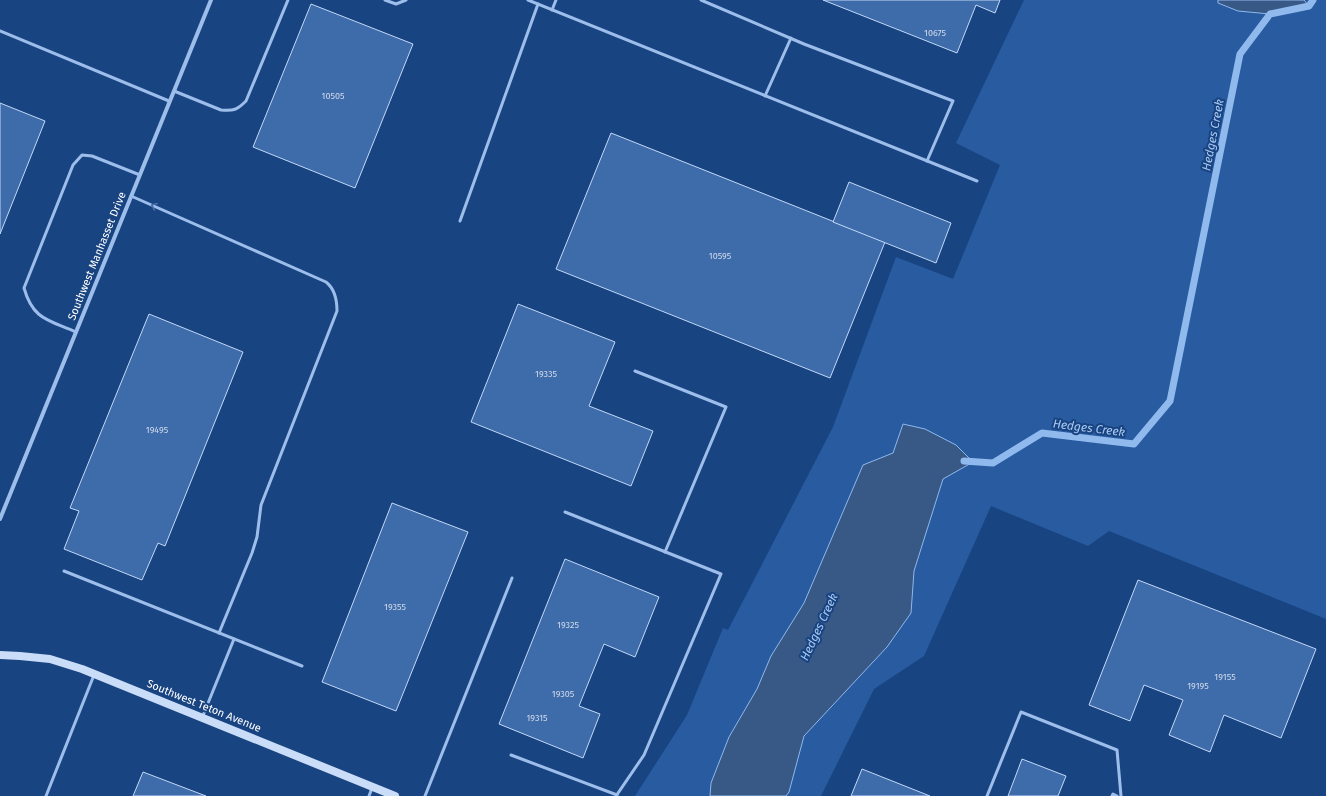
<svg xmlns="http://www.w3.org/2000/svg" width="1326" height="796" font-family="'Fira Sans',sans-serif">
<rect width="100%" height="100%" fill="#194482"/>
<path fill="#285ba0" d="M1024,0H1326V619L1109,531L1088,546L991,506L924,656L874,689L821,796H635L687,715L723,628L728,630L833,427L896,257L953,279L1000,165L956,143Z"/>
<g fill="#385886" stroke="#90b9ee">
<path d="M1218,0H1304L1309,6L1270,14L1238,11L1218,3Z"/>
<path d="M903,424L925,429L956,445L973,462L943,479L914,571L911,613L887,647L804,736L789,792L786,796H710L711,783L729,737L757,689L771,656L804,603L863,465L893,453Z"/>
</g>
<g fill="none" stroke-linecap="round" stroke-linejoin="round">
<path stroke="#90b9ee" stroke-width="7" d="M964,461L993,463L1042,433L1134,444L1170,401L1240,54L1270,14L1309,6L1313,0"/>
</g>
<g fill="#3e6baa" stroke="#c2d9f8">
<path d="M823,0H1000L995,13L976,5L957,53Z"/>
<path d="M311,4L413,44L355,188L253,147Z"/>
<path d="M0,103L45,121L0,234Z"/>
<path d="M611,133L885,242L830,378L556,269Z"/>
<path d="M849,182L951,223L936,263L833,222Z"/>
<path d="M518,304L615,342L589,406L653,431L631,486L471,422Z"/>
<path d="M149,314L243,352L165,546L158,543L142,580L64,549L79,511L70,508Z"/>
<path d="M392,503L468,532L396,711L322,682Z"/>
<path d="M565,559L659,597L635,657L604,644L579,706L600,714L583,758L499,724Z"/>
<path d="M1138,580L1316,649L1281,738L1224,715L1210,752L1169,735L1183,700L1144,685L1130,721L1089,705Z"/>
<path d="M1022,759L1066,776L1058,796H1008Z"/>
<path d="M862,769L930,796H851Z"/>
<path d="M143,772L206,796H133Z"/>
</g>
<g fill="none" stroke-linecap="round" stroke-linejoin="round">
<g stroke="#9dbeeb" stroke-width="3">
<path d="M385,0L396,4L406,0"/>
<path d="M528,0L977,181"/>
<path d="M701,0L804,44L953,101L927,161"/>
<path d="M552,10L556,0"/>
<path d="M0,31L169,101"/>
<path d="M174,91L221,110C234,111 237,110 246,101L288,0"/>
<path d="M765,96L791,38"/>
<path d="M131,196L326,282C335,289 337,300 337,311L261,505L257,537L252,553L219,633"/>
<path d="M460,221L538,4"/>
<path d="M76,332C49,320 33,320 24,288L73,165L82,155L92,156L140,175"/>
<path d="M635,371L726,407L665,552"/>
<path d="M565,512L721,574L644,755L616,796"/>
<path d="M64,571L302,666"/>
<path d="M202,718L234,639"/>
<path d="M511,755L617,795"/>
<path d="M46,796L94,675"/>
<path d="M369,796L372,788"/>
<path d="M425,796L512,578"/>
<path d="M987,796L1021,712L1117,750L1121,796"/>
<path d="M1112,796L1113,794L1117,796"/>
</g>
<path stroke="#9dbeeb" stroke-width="4" d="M0,519L211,0"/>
<path stroke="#c9dcf8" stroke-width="8" d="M0,655L20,656L50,659L82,669L395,796"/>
</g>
<defs><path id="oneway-chevron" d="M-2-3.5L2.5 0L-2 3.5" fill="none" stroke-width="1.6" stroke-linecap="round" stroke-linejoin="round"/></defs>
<use stroke="#476fa7" href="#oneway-chevron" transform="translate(154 206) rotate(-157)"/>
<g text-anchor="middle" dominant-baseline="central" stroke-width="4" stroke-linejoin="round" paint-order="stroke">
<g font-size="9" fill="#cfdaea">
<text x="935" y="33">10675</text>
<text x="333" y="96">10505</text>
<text x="720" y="256">10595</text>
<text x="546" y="374">19335</text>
<text x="157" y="430">19495</text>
<text x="395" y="607">19355</text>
<text x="568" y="625">19325</text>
<text x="1225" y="677">19155</text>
<text x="1198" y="686">19195</text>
<text x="563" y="694">19305</text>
<text x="537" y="718">19315</text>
</g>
<g font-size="11" fill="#fff" stroke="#194482">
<text transform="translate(97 256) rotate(-68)">Southwest Manhasset Drive</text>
<text transform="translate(204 706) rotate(22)">Southwest Teton Avenue</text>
</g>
<g font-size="12" font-style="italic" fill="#a8c9f3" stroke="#194482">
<text transform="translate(1213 135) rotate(-79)">Hedges Creek</text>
<text transform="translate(1089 428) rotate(7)">Hedges Creek</text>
<text transform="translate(819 627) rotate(-65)">Hedges Creek</text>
</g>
</g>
</svg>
